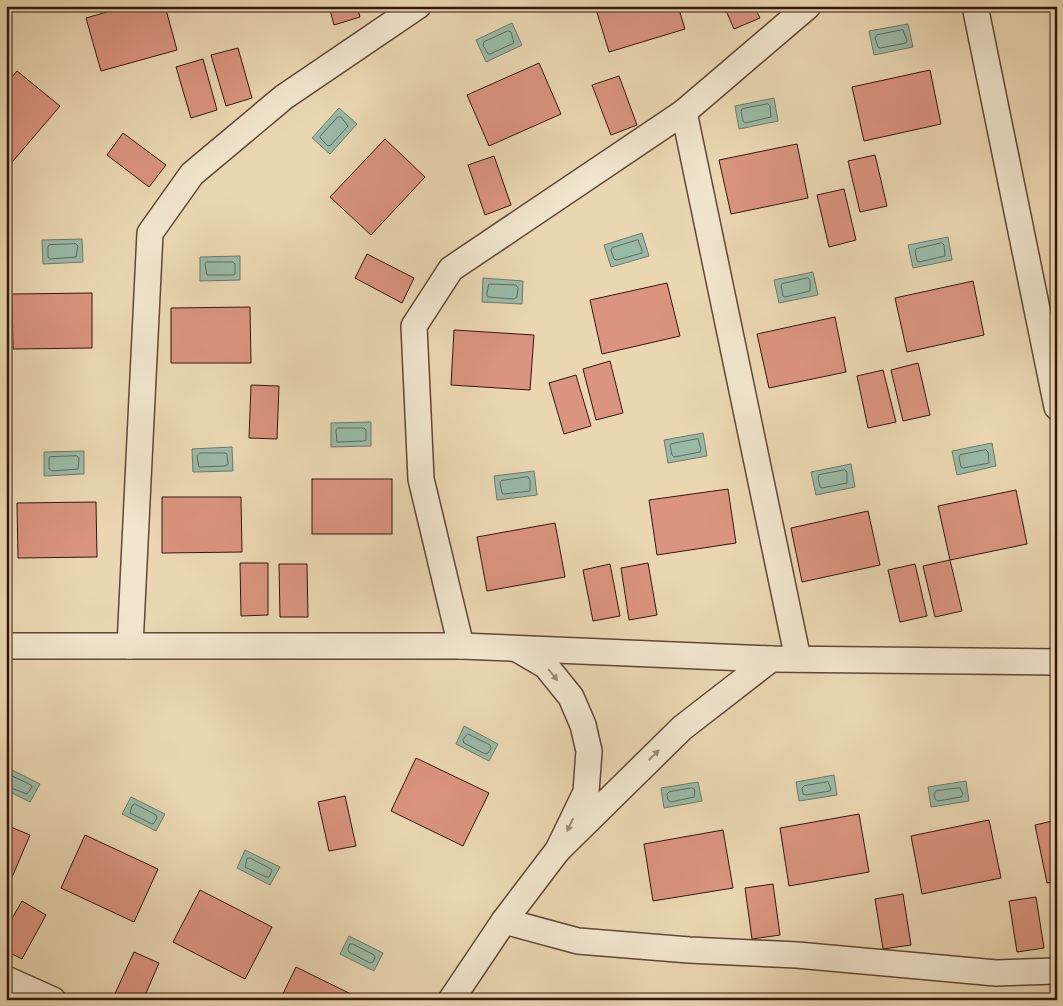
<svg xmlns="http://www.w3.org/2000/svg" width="1063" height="1006" font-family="Cardo,serif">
<rect width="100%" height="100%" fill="#ead7b2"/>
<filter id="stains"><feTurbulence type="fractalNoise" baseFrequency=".004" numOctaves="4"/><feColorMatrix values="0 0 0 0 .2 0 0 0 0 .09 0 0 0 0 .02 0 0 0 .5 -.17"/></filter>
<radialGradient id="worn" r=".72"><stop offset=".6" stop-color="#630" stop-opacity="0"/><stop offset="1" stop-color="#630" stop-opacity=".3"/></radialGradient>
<g fill="#99baa7" stroke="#707969">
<path d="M512,23L522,45L486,62L476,40Z"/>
<path d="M908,24L913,47L874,55L869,31Z"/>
<path d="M774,98L778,121L739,129L735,106Z"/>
<path d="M339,108L357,124L330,154L312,138Z"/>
<path d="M642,233L649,256L611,267L604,245Z"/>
<path d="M948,237L952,260L913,268L908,245Z"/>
<path d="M82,239L83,262L43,264L42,240Z"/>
<path d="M240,256V280L200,281V257Z"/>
<path d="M813,272L818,295L779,303L774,280Z"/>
<path d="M483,278L523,281L522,304L482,302Z"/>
<path d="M371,422V446L331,447V423Z"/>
<path d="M703,433L707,456L668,463L664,440Z"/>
<path d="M992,443L996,466L957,475L952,451Z"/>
<path d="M232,447L233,471L193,472L192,449Z"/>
<path d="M84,451V474L44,476V452Z"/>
<path d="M851,464L855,487L816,495L811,472Z"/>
<path d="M534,471L537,495L497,500L494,476Z"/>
<path d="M464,726L498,744L489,761L456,744Z"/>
<path d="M6,767L40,784L30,802L6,790Z"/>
<path d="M834,775L837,795L799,801L796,782Z"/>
<path d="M966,781L969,801L931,807L928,787Z"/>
<path d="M698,782L702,801L664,808L661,788Z"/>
<path d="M131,797L165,814L156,831L122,814Z"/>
<path d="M245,850L280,867L270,885L237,868Z"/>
<path d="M349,936L383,953L374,971L340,954Z"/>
</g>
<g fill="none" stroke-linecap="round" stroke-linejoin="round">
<g stroke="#66685a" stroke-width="1">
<path d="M903,30L907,40L906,43L880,48L878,47L875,38L877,35Z"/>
<path d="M508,31L511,32L514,43L490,54H488L483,45L484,42Z"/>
<path d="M768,104L770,106L771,117L745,123L743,121L741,112L742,109Z"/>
<path d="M338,117H341L348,126L331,145L328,146L321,139L320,137Z"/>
<path d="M638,240L642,250V253L617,260L614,259L611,250L612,248Z"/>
<path d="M942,243L944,245L945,256L919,262L917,261L915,251L916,249Z"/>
<path d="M76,244L78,246L76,257L50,259L48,257V247L49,245Z"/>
<path d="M207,262H233L235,264V274L233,275H207L205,264Z"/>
<path d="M808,278L810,280V291L785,297L783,296L781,286L782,284Z"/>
<path d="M489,284L516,285L518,288L517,297L514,299L488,297L487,295Z"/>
<path d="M338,428H364L366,430V440L363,441L337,442L336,430Z"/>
<path d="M698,439L701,449L700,452L674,457L672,455L670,446L671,444Z"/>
<path d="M986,450L988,452L989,463L963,468L961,467L959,457L960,455Z"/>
<path d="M200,453H226L227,455L228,464L225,466L199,467L197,456Z"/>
<path d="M77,456L79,458L78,469L52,471L49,469V459L50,457Z"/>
<path d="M845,470L847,472V483L822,488L820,487L818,478L819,475Z"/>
<path d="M528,477L530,480V491L504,494L502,493L500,483L501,481Z"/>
<path d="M468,734L490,745L491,748L488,753L485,754L464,743L463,740Z"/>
<path d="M6,773L31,785L32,787L27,794L6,786"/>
<path d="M828,782L831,789L830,791L806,795L803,794L802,788L804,786Z"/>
<path d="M692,788L695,790L694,797L671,802L668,800L667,794L669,792Z"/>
<path d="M960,788L963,794L961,797L938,801L935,799L934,794L936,791Z"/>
<path d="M135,804L156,815L157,818L154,823L152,824L130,813L132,806Z"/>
<path d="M250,858L271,869L272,871L269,877H266L245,867L247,859Z"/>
<path d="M350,944H353L374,955L375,957L373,962L370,963L349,952L348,950Z"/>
</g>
</g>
<g fill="#db947f" stroke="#32170c">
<path d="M128,6H165L177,50L101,71L86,18Z"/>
<path d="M329,6H357L360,17L334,25Z"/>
<path d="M595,6H678L685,29L609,52Z"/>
<path d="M724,6H754L760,18L734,29Z"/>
<path d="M238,48L252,98L226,106L211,55Z"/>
<path d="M203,59L217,110L191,118L176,67Z"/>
<path d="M539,63L561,114L489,146L467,95Z"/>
<path d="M930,70L941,124L864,141L852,87Z"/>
<path d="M17,71L60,106L8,167L6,166V84Z"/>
<path d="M619,76L637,125L611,135L592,85Z"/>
<path d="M123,133L166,165L149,187L107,155Z"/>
<path d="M385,139L425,177L371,235L330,197Z"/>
<path d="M797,144L808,198L731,214L719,160Z"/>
<path d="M875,155L887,206L860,212L848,161Z"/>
<path d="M494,156L511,205L485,215L468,165Z"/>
<path d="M844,189L856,240L829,247L817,195Z"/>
<path d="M367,254L414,278L402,303L355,278Z"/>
<path d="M973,281L984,335L907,352L895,298Z"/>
<path d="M667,283L680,336L602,354L590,300Z"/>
<path d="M92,293V348L13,349L12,294Z"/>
<path d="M250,307L251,363H171V308Z"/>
<path d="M835,317L846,372L769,388L757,334Z"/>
<path d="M454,330L534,335L530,390L451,385Z"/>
<path d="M610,361L623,413L596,420L583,369Z"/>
<path d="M918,363L930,415L903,421L891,370Z"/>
<path d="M883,370L896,422L868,428L857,376Z"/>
<path d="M576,375L591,426L564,434L549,383Z"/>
<path d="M251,385L279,386L277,439L249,438Z"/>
<rect x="312" y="479" width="80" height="55"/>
<path d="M728,489L736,543L657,555L649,500Z"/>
<path d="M1016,490L1027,544L950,560L938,506Z"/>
<path d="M162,497H241L242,552L162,553Z"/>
<path d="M96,502L97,557L18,558L17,503Z"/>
<path d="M868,511L880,565L802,582L791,528Z"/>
<path d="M555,523L565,577L487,591L477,537Z"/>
<path d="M950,560L962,611L935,617L923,566Z"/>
<path d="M240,563H268V615L241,616Z"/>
<path d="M648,563L657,615L629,620L621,568Z"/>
<path d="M279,564H307L308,617H280Z"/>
<path d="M610,564L620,616L593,621L583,570Z"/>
<path d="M915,564L927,616L900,622L888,570Z"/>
<path d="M416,758L489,793L463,846L391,811Z"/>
<path d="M345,796L356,846L329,851L318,802Z"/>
<path d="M859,814L869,872L789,886L780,828Z"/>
<path d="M989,820L1001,878L922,894L911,836Z"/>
<path d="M1057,820V881L1047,883L1035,825Z"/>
<path d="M6,825L30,835L7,889H6Z"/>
<path d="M723,830L733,888L653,901L644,844Z"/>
<path d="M85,835L158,869L134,922L61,888Z"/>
<path d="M773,884L780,935L752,939L745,888Z"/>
<path d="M200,890L272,927L245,979L173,942Z"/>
<path d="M903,894L911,945L883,949L875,899Z"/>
<path d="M1036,897L1044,948L1017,952L1009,901Z"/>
<path d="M22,901L46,915L22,959L6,951V929Z"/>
<path d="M134,952L159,963L143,1000H116L113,998Z"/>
<path d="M296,967L363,1000H280Z"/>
</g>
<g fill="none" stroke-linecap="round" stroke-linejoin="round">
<defs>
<g id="street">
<path d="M975,6L1057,407"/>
<path d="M684,112L798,659"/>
<path d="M6,646H461L771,659L1057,662"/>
<path d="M130,646L150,233L192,174L284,97L418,6"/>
<path d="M461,646L421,479L414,326L451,269L684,112L808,6"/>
<path d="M517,649L546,666L571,697L583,725L589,751L586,792L558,850L682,728L771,659"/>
<path d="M504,921L578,941L689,950L797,955L996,973L1057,971"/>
<path d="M6,979L53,1000"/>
<path d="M451,1000L504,921L558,850"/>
</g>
</defs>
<use href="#street" stroke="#604736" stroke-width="28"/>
<use href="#street" stroke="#f1e5cd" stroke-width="25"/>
</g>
<defs><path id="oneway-solid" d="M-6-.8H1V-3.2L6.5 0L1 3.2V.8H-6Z" transform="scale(1.25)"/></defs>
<g fill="#9b8876">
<use href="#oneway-solid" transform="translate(553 675) rotate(51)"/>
<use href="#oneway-solid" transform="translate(654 755) rotate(-45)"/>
<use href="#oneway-solid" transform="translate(570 825) rotate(115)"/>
</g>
<rect width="1063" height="1006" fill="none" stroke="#ead7b2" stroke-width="25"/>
<rect x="8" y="8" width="1048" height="991" fill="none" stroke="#32170c" stroke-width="2.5"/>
<rect x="12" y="12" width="1038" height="981" fill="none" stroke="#32170c"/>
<rect width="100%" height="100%" filter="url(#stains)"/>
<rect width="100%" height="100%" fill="url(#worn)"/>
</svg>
